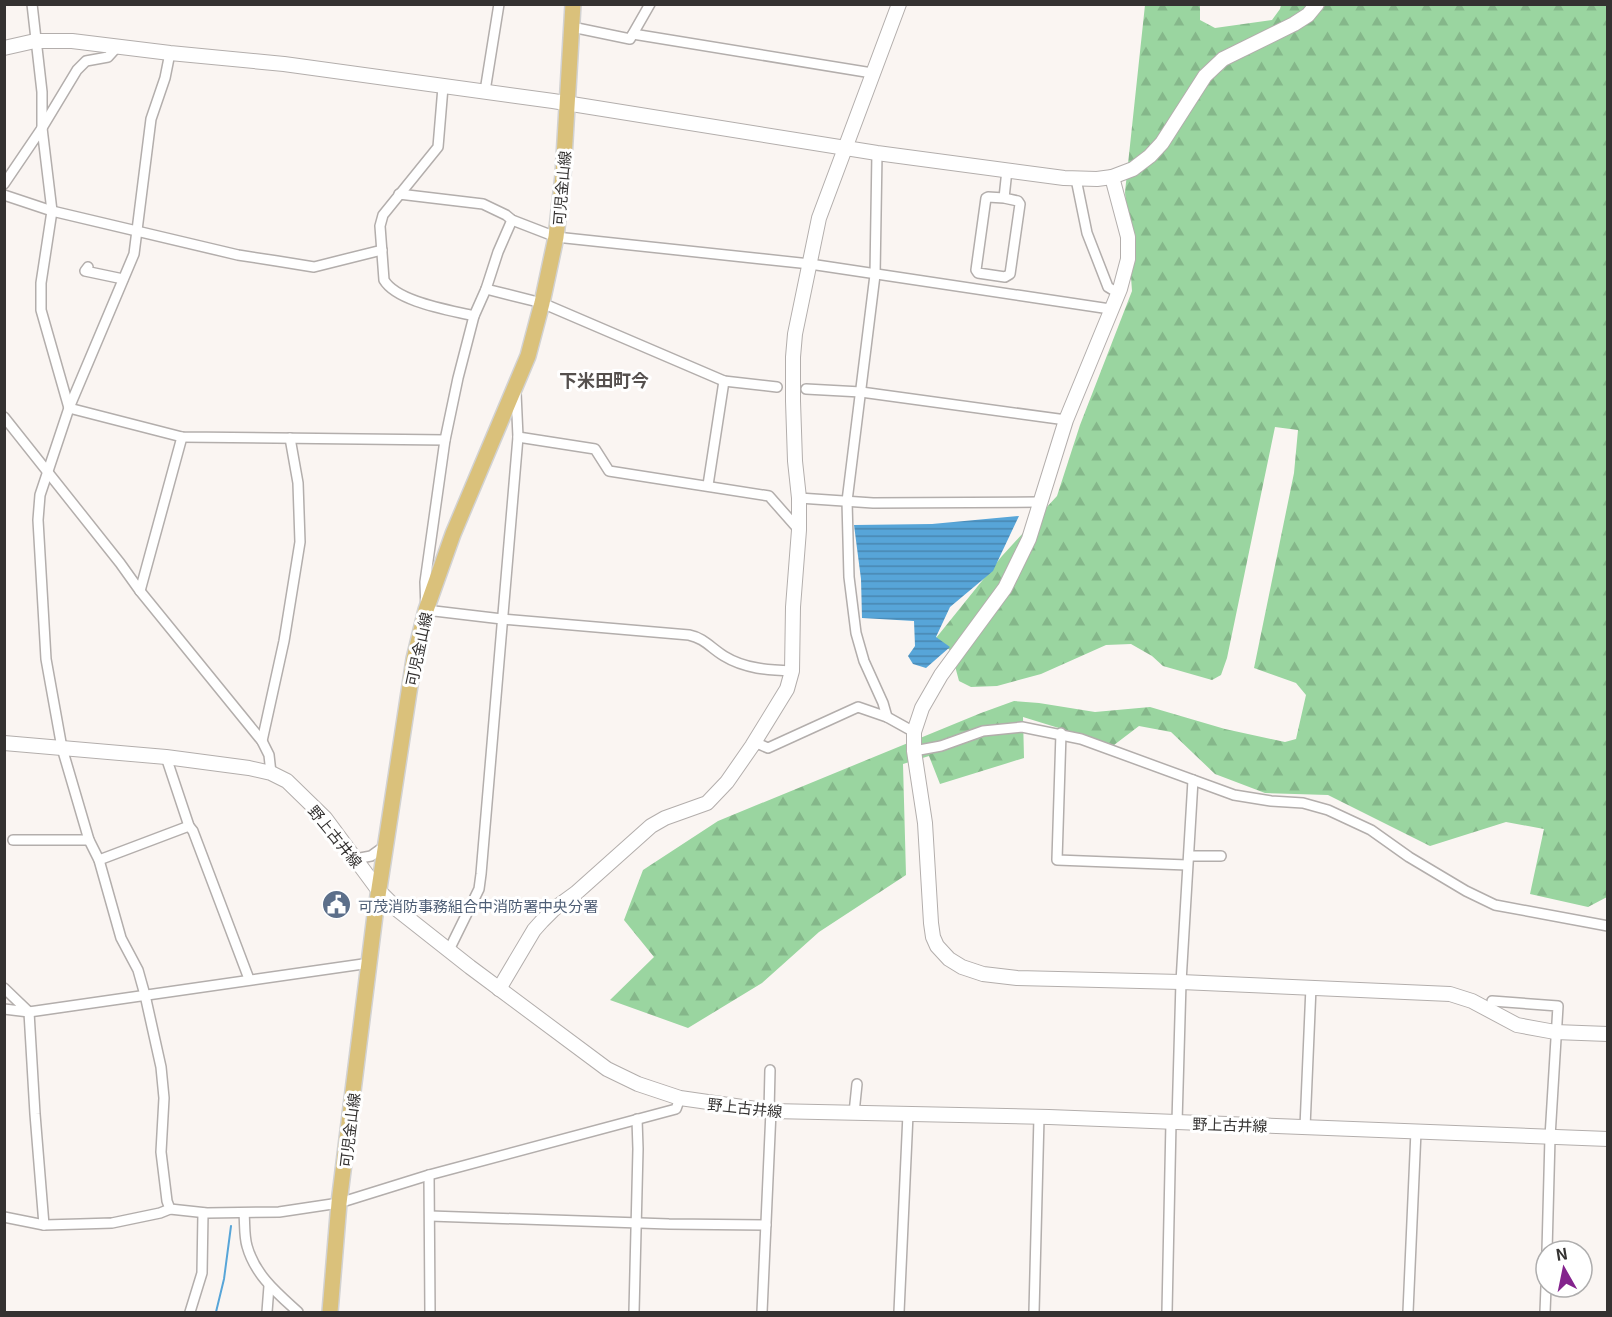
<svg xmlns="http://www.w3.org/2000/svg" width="1612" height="1317" font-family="Georgia,'Noto Sans JP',serif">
<defs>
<pattern id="forest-firs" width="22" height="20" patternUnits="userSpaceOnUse" patternTransform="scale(1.5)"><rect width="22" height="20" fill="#9ad5a0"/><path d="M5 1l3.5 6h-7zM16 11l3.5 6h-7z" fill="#85b78a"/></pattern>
<pattern id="water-rules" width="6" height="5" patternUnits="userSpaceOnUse" patternTransform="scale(1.5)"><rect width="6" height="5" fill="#57a5d8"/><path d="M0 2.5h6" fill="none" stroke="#4987b0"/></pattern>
</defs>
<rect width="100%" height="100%" fill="#faf5f2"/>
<path fill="url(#forest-firs)" d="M1145,5H1200V20L1215,28L1272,20L1280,9L1281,5H1607V897L1588,907L1530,894L1544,829L1506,822L1430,846L1328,795L1265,793L1215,774L1171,732L1139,726L1114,745L1023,717L1024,758L940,784L929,756L903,764L906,875L819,932L762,983L688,1028L610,1000L654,957L624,920L643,870L718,821L981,713L1014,701L1039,703L1095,712L1150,707L1225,729L1285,742L1296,739L1306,695L1296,683L1254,668L1294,473L1298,430L1275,427L1227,658L1221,675L1212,680L1163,666L1152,656L1131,644L1106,645L1041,674L997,686L971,687L959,681L951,651L936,638L1002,556L1057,496L1080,425L1132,291L1125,192Z"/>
<path fill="url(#water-rules)" d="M1019,516L993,571L950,607L936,637L950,647L926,668L913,664L908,656L915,646L914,621L862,618L861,579L854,525L932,524Z"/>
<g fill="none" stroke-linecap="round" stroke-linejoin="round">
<path stroke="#57a5d8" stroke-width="2" d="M216,1312L224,1279L231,1226"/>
<defs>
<g id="street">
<path d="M32,4L42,92V128L52,211L41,283V310L69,408"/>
<path d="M572,27L630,39L650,4"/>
<path d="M633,34L872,73"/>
<path d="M170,53L165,78L151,119L134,254L69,408L40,495L38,520L46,659L62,748L89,840L99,860L121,938L138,970L145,995L161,1067L164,1098L161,1152L167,1201L170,1209"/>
<path d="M443,87L438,147L383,215L380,226L384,280C397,302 450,310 474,316"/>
<path d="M485,91L499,4"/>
<path d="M877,153L875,275L847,501L849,577L856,633L864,661L883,703L887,717"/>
<path d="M1076,179L1087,233L1108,287L1118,293"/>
<path d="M4,184L42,128L77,70L86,61L108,57L118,46"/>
<path d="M399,194L483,204L506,215L512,220L556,237L810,264L1110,309"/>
<path d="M4,195L52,211L238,255L277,261L314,267L382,250"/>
<path d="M1004,198L1018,201L1020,204L1010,274L1005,277L978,273L976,270L986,198L988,197L1004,198L1007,170"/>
<path d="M512,220L498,252L486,289L474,316L458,378L445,440L425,582L426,610L502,619L689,635C704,638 711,648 724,656C745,669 769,670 792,671"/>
<path d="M88,267L85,271L123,279"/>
<path d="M486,289L542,303L724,381L777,387"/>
<path d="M806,389L861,392L1066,420"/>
<path d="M69,408L182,437L445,440"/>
<path d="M4,417L120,563L140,591L262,741L269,755L271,773"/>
<path d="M518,437L595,449L609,471L769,496L799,530"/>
<path d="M708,485L724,381"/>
<path d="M799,498L873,503L1040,502"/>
<path d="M140,591L182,437"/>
<path d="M1061,733L1057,860L1187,865"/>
<path d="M262,741L284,641L300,542L298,483L290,438"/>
<path d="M752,746L759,744L768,748L858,707L887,717L914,732"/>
<path d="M914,751L941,746L983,731L1022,727L1081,739L1234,795L1271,801L1303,803L1328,810L1371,830L1409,857L1466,891L1495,905L1608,926"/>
<path d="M166,757L189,826L193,831L249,979"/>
<path d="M13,840H89"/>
<path d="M1189,856H1221"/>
<path d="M355,859L371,856L385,846"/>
<path d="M99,860L189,826"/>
<path d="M449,950L479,889L481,874L518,437L516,393"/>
<path d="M4,988L29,1012L35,1114L44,1225"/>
<path d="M1492,1001L1558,1006L1550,1137L1547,1251"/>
<path d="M4,1009L29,1012L370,963"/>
<path d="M769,1111L770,1070"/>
<path d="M854,1113L857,1084"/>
<path d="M1177,1122L1181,982L1193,780"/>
<path d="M1305,1127L1311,987"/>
<path d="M429,1175L430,1312"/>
<path d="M244,1213C245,1224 244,1236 247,1246C255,1275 277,1293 298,1312"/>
<path d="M430,1216L669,1224L766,1225"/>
<path d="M4,1217L44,1225L80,1224L112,1223L160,1213L170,1209L207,1213L279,1212L339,1203L429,1175L676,1109L680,1098"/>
<path d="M190,1312L202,1273L203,1213"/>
<path d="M267,1312L269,1286"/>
<path d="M634,1312L638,1149L637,1119"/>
<path d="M762,1312L771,1111"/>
<path d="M899,1312L908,1114"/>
<path d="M1034,1312L1039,1117"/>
<path d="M1167,1312L1171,1122"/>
<path d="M1408,1312L1416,1131"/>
<path d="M1545,1312L1546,1287"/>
</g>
<g id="secondary">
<path d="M4,48L35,41H72L170,53L284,64L553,101L877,153L1064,178L1097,179L1112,177L1133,169L1150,156L1162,143L1205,76L1223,59L1294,24L1308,15L1317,4"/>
<path d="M1112,177L1128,237V259L1120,289L1066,420L1029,539L1005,588L941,675L922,708L914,732V751L925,823L931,923L933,937L937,946L949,959L962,967L983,974L1017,978L1181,982L1450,994L1472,1001L1517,1025L1555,1032L1608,1034"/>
<path d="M4,743L166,757L249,768L271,773L287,781L325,818L379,891L399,911L470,967L607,1069L638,1084L680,1098L771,1111L1049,1117L1608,1139"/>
<path d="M499,989L534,930L542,921L554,909L576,893L651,826L665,818L707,803L727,782L752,746L787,689L792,671L793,607L799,530V498L795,461L793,401V357L795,334L819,218L899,4"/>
</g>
<path id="primary" d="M330,1312L339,1203L375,915L414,659L426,610L453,534L528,356L542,303L556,237L563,175L573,4"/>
</defs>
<use href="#street" stroke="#b3aeac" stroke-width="12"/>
<use href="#secondary" stroke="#b3aeac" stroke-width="16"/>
<use href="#primary" stroke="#d2d2d2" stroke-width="18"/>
<use href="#street" stroke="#fff" stroke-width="9"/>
<use href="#secondary" stroke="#fff" stroke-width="14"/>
<use href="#primary" stroke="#dac17b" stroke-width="15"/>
</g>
<defs>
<symbol id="civic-disc" viewBox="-11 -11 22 22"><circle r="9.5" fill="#5c6f8a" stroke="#fff"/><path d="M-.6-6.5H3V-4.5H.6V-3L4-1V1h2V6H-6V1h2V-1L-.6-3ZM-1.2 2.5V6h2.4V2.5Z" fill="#fff"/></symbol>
</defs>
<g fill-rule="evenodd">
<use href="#civic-disc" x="320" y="888" width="33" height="33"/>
</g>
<g text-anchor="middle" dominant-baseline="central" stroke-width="6" stroke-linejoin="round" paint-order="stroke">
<g font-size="15" fill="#343231" stroke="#fff">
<text transform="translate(561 188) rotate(-85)">可児金山線</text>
<text transform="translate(418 649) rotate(-78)">可児金山線</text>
<text transform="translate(336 836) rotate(51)">野上古井線</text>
<text transform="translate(745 1107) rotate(6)">野上古井線</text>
<text transform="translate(1230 1124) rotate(2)">野上古井線</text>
<text transform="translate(349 1130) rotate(-83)">可児金山線</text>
</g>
<g font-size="15" fill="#4e5e75" stroke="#fff" text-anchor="start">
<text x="358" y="905">可茂消防事務組合中消防署中央分署</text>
</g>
<g font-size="18" font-weight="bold" fill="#55504e" stroke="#fff">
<text x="604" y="379">下米田町今</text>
</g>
</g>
<rect width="1612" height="1317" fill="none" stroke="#343231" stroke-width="12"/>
<g transform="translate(1564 1269) rotate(351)"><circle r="28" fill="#ffffff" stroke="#aeadad" stroke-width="1.5"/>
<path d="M0-4.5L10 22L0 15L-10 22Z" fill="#84238d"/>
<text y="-9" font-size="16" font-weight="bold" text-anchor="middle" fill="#343231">N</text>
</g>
</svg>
